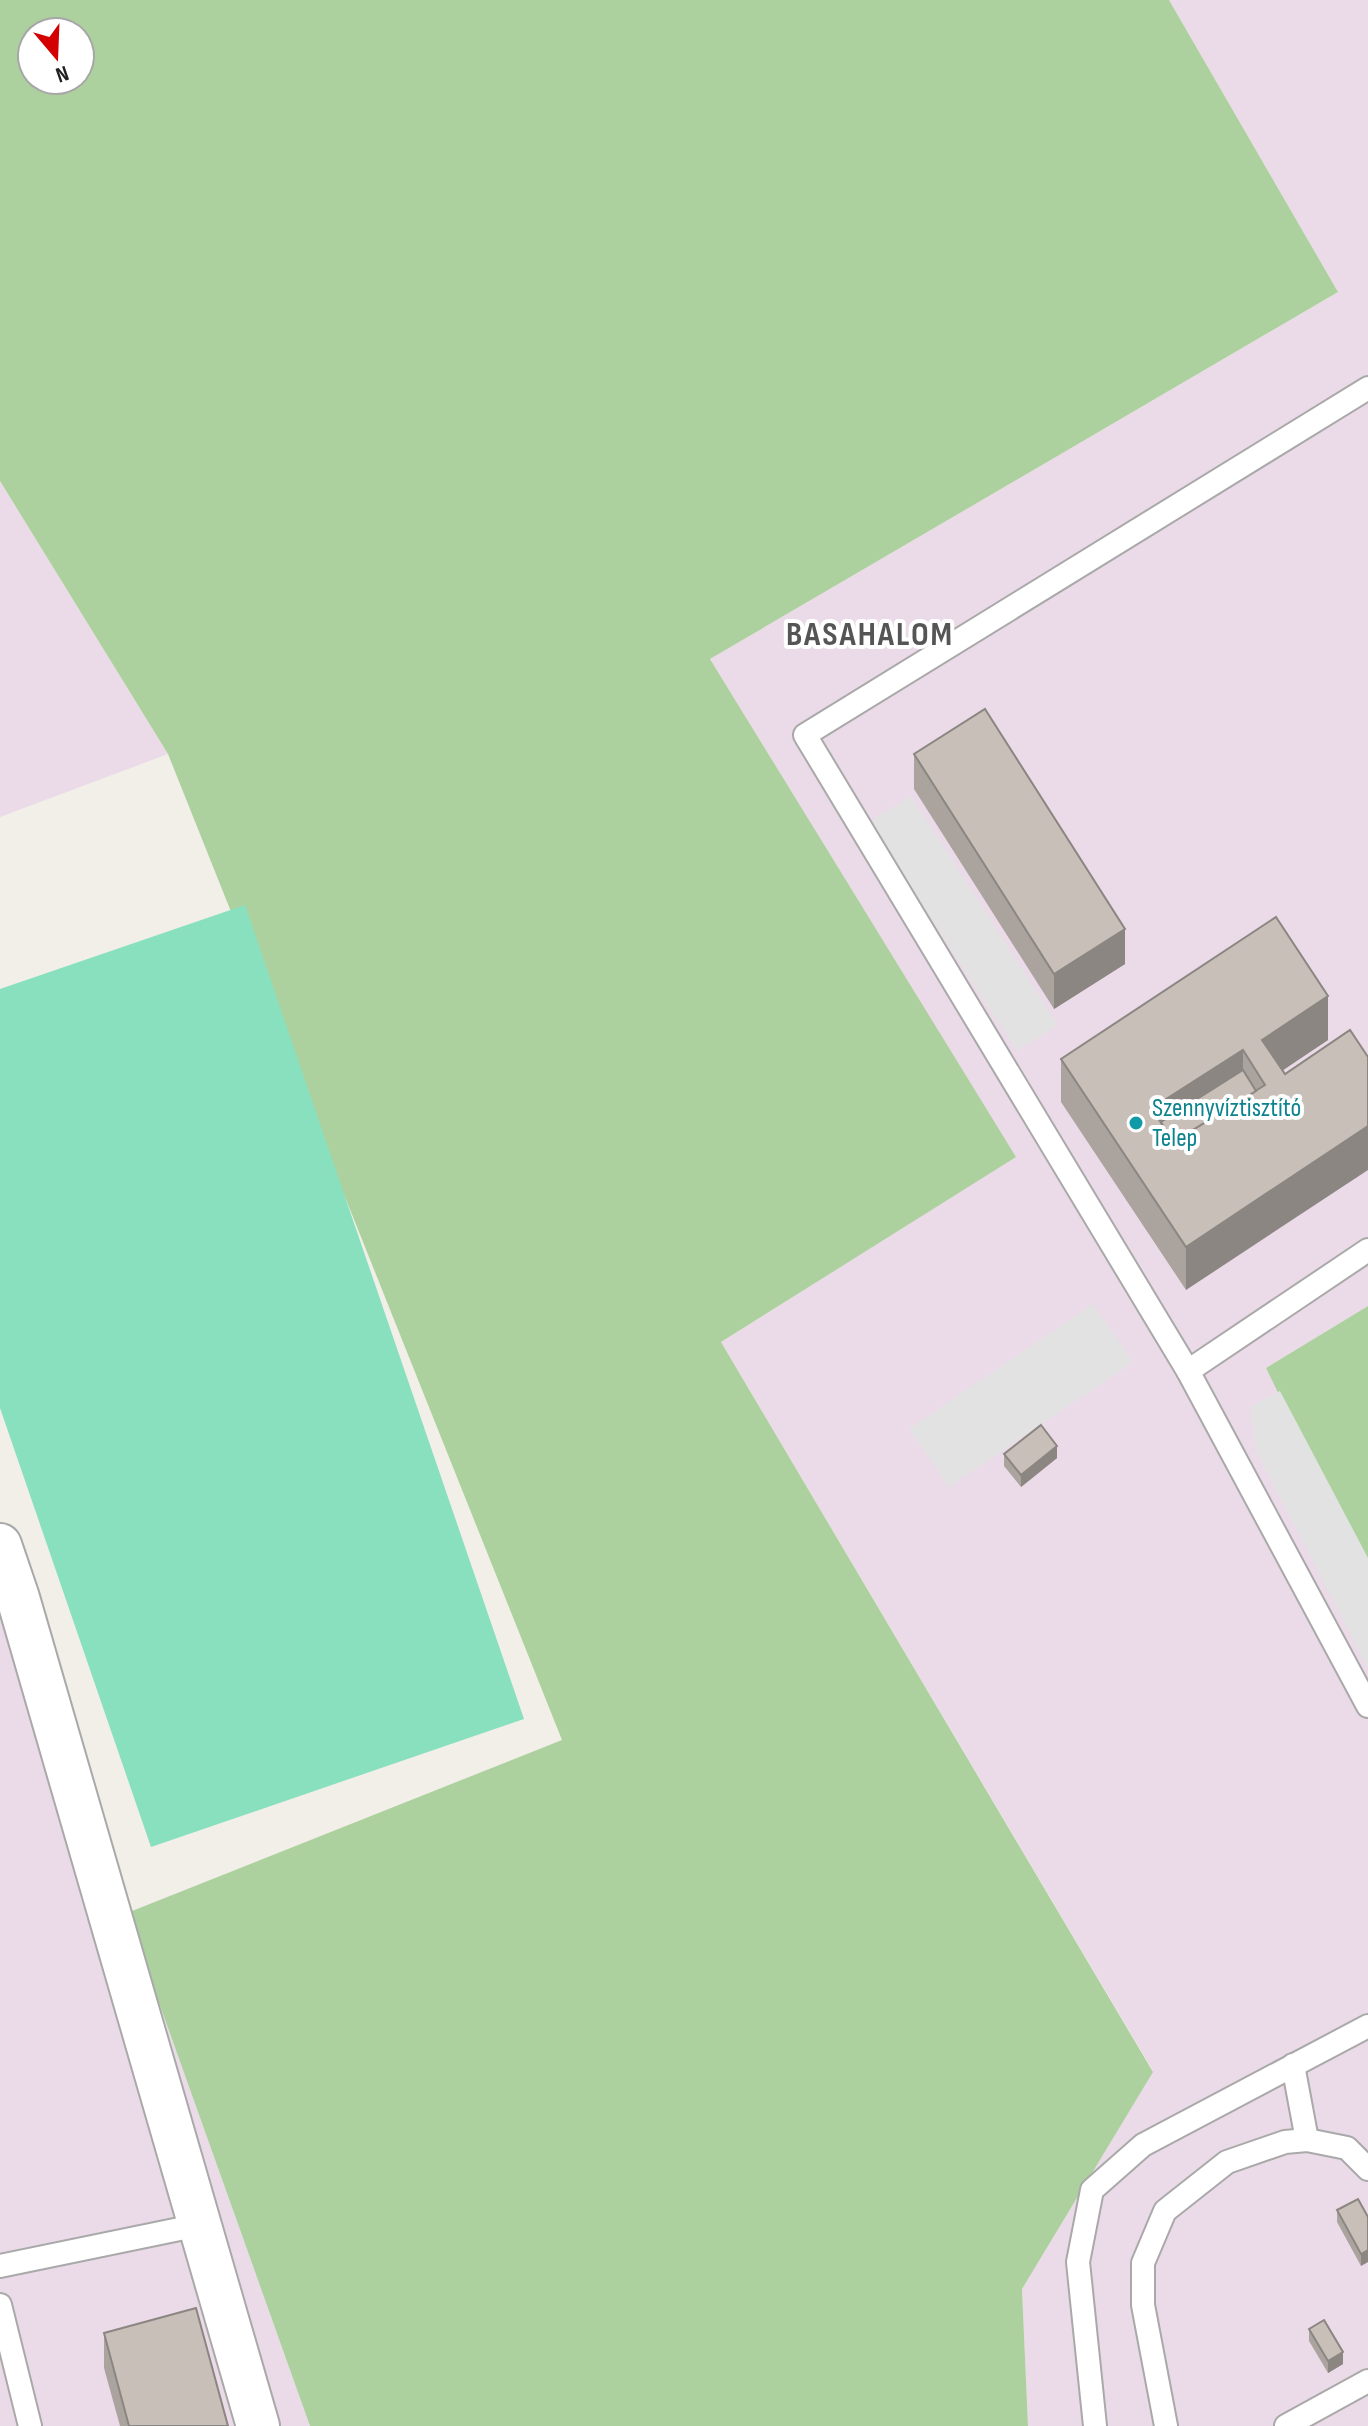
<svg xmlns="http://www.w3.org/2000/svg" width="1368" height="2426" font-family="'Sofia Sans Condensed',sans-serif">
<rect width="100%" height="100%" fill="#f2efe9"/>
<g fill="#ebdbe8">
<path d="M1169,0H1368V1306L1266,1368L1368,1578V2426H1028L1022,2289L1153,2071L721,1342L1015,1157L710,659L1338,292Z"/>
<path d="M0,481L168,754L0,817Z"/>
<path d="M0,1557L127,1913L310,2426H0Z"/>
</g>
<g fill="#add19e" fill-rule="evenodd">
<path d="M0,0H1169L1338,292L710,659L1016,1157L721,1342L1153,2072L1022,2289L1028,2426H310L127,1913L562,1740L168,754L0,481ZM32,32H80V80H32Z"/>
<path d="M1368,1306V1578L1266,1368Z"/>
</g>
<path fill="#88e0be" d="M245,905L524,1719L151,1847L0,1408V989Z"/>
<g fill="#e2e2e2">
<path d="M911,796L1058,1025L1017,1051L869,822Z"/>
<path d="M1093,1304L1133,1362L949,1487L909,1429Z"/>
<path d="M1280,1391L1368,1558V1668L1256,1451L1250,1407Z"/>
</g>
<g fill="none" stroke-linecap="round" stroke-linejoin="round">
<defs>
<g id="service">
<path d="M1368,1250L1188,1371L1368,1706"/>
<path d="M1188,1371L805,735L1368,388"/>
<path d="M1293,2065L1307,2140"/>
<path d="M0,2266L199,2225"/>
<path d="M0,2305L30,2426"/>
<path d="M1095,2426L1078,2262L1092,2190L1143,2145L1368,2026"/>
<path d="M1166,2426L1143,2305V2263L1165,2211L1227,2162L1285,2142L1307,2140L1347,2148L1368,2169"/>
<path d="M1286,2426L1368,2381"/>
</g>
<path id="minor" d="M0,1545L18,1598L258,2426"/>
</defs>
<use href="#service" stroke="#a9a9a9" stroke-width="26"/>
<use href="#minor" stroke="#a9a9a9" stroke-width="46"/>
<use href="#service" stroke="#fff" stroke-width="22"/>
<use href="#minor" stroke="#fff" stroke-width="42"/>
</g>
<g fill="#aba49e">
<path d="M914,754L1125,964L1054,1009L914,789Z"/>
<path d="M1328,1040L1282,1070L1285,1074L1186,1290L1061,1102V1059Z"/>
<path d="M1004,1454L1057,1458L1021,1487L1004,1466Z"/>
<path d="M1337,2210L1368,2217L1361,2266L1337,2222Z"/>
<path d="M1309,2329L1343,2364L1328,2373L1309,2341Z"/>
<path d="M104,2333L228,2426H120L104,2368Z"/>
</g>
<g fill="#8b8681">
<path d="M1125,929V964L1054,1009V974Z"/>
<path d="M1328,996V1040L1264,1083L1262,1040Z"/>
<path d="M1243,1050V1094L1163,1145L1152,1108Z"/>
<path d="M1368,1126V1170L1186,1290V1247Z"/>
<path d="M1057,1446V1458L1021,1487V1475Z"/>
<path d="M1368,2250V2262L1361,2266V2254Z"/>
<path d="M1343,2352V2364L1328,2373V2361Z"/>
</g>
<g fill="#c7bfb8" stroke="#8b8681" stroke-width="2" fill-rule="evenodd">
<path d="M985,709L1125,929L1054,974L914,754Z"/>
<path d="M1276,917L1328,996L1262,1040L1285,1074L1350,1030L1368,1057V1126L1186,1247L1061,1059ZM1243,1050L1265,1085L1173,1142L1152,1108Z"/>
<path d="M1243,1070L1256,1091L1173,1142L1161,1122Z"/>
<path d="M1041,1425L1057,1446L1021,1475L1004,1454Z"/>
<path d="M1358,2199L1368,2217V2250L1361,2254L1337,2210Z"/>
<path d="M196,2308L228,2426H129L104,2333Z"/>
<path d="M1324,2320L1343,2352L1328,2361L1309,2329Z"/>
</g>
<circle fill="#0f9aa8" stroke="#fff" stroke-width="3" cx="1136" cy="1123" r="8"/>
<g text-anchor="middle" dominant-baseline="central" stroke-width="8" stroke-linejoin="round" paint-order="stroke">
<g font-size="26" fill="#0d838f" stroke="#fff" text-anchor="start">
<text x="1152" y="1108">Szennyvíztisztító<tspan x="1152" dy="30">Telep</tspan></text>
</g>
<g font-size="34" font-weight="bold" letter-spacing="2" fill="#555" stroke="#fff">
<text x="870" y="634">BASAHALOM</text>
</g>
</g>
<g transform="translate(56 56) rotate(161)"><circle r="38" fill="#ffffff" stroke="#a7a7a7" stroke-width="2"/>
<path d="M0-6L14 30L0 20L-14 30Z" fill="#d40000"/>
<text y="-12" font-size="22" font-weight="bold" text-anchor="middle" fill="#222222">N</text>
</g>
</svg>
